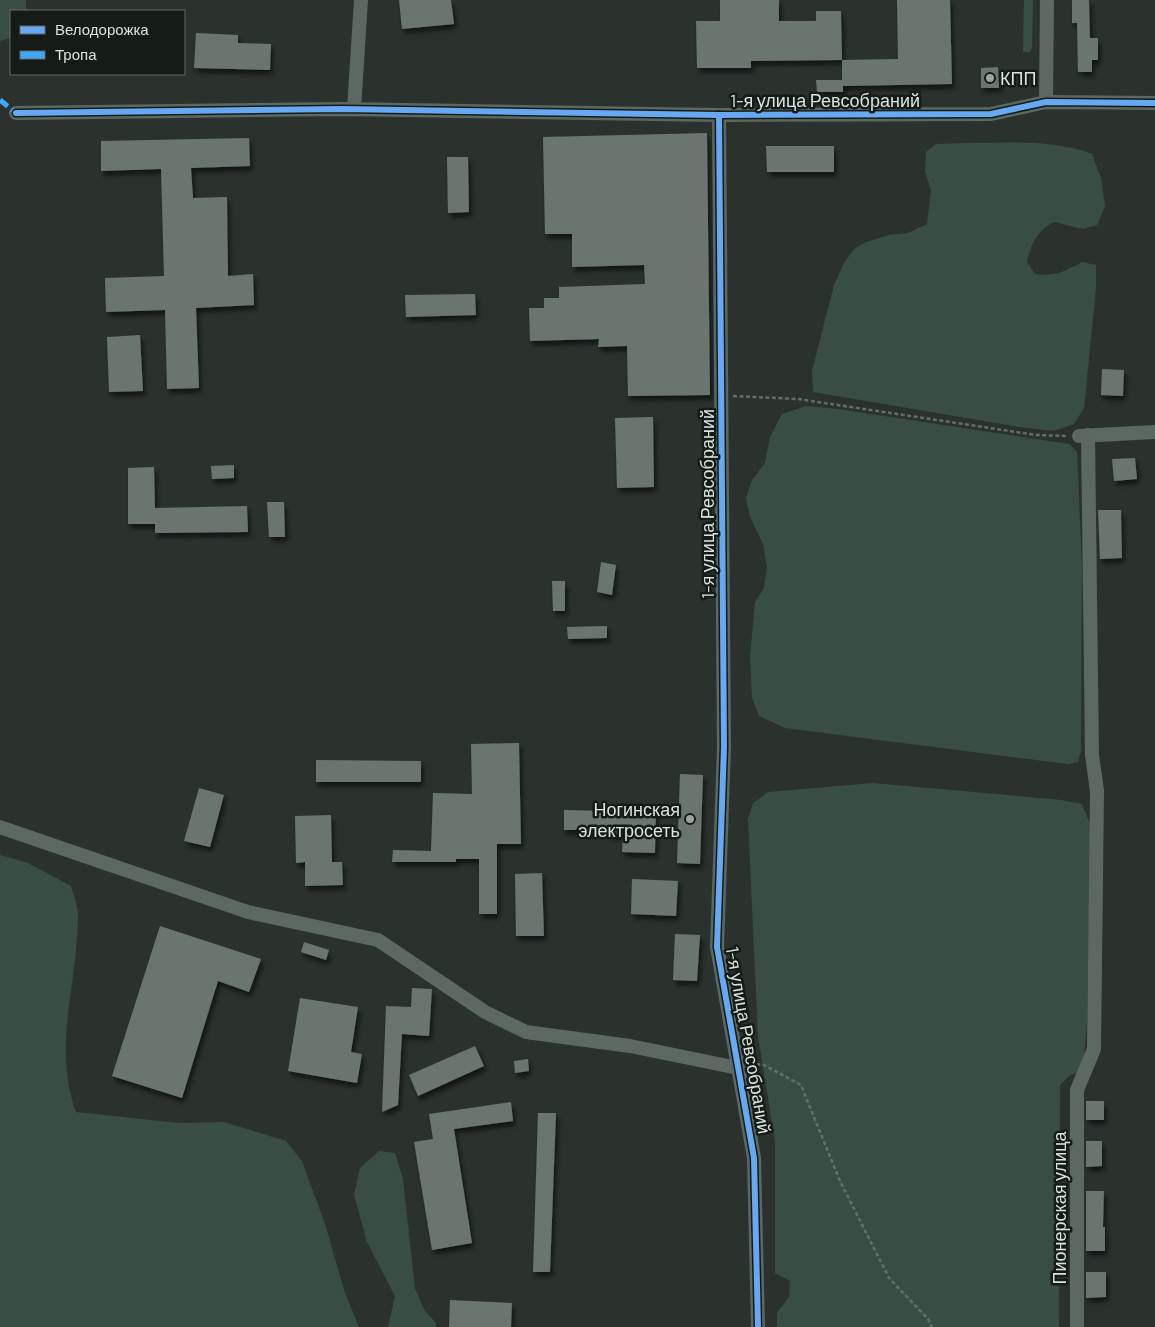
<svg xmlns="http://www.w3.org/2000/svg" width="1155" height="1327" font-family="Barlow,sans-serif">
<defs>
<filter id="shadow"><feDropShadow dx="2.5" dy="4.5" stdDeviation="2.5" flood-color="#0009"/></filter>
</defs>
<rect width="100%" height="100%" fill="#2b322e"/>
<g fill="#384e43">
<path d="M0,0H26V11H11V38L0,41Z"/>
<path d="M1024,0H1033L1032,48L1030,52H1023Z"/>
<path d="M966,143C1008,143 1052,139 1092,154L1101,178L1105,206L1097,225L1083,229L1054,222C1037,231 1031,243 1027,262L1035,274C1054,277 1066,271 1082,262L1096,265V288L1084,408L1074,424L1054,431L1019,427L813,392L812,371L834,285L844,263L854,249L866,242L889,235L908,233L927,224L931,190L925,171L926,152L936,144Z"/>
<path d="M806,406L838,409L1069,444L1077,452L1082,566L1081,751L1078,762L1068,764L785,728L759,716L752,698L750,657L755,602L764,588L767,567L763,544L750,517L746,498L752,480L765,463L770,437L782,414Z"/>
<path d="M873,783L1061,800L1082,804L1091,827L1087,1021L1084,1057L1079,1072L1069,1076L1060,1085L1059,1327H777V1313L789,1297L790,1281L775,1273V1142L758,1036L748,819L753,803L768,792Z"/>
<path d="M0,855L28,863L71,886C73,895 78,906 78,916C78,981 52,1048 76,1112L179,1123L224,1122L286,1141L302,1161L325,1224L345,1293L359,1327H0Z"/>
<path d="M379,1151L395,1153L403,1179L415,1289L425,1311L436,1323V1327H388L395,1296L367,1242L354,1195L360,1168Z"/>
</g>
<g fill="#6b756f" filter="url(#shadow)">
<path d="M399,0H451L454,24L402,29Z"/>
<path d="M720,0H779V21H816V11H841L842,60L751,61V68H697L696,21H720Z"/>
<path d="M897,0H950L952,84L843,86V92H817L816,80H842V60L898,59Z"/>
<path d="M1072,0H1089L1090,38H1098V60H1092V72H1078L1077,23H1072Z"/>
<path d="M196,33L238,35V43L271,44L270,70L194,68Z"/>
<path d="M998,67L999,88H981V68Z"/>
<path d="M707,133L710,395L628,396L627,346L598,347L599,339L530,341L529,308H544V298H559V287L645,284L644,265L572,267V234H545L543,137Z"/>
<path d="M249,138L250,166L191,168L193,198L227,197L228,276L253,274L254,305L196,308L199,388L167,389L165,310L106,312L105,278L164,276L161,169L101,171V141Z"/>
<path d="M766,146H834V172H767Z"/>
<path d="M447,157H468L469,212L448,213Z"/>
<path d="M475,294L476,315L406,317L405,295Z"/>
<path d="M140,335L143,391L109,392L107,337Z"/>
<path d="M1102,369L1124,370L1123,396L1101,395Z"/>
<path d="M653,417L654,487L617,488L615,418Z"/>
<path d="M1135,458L1137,479L1114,481L1112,459Z"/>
<path d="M234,465V478L212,479L211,466Z"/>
<path d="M154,467L155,508L247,506L248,532L155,533V524H128V468Z"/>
<path d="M267,502H284L285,537H269Z"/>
<path d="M1098,510H1121L1122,558L1100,559Z"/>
<path d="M601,562L616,565L612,595L597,592Z"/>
<path d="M552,581H565V611H553Z"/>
<path d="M607,626V638L568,639L567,627Z"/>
<path d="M519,743L521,844H497V914H479V859H456V862H392L393,850L431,851L433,793L472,794L471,744Z"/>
<path d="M316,760L421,761V782H316Z"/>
<path d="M680,774L703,775L700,864L677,863Z"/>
<path d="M199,788L224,795L210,847L184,841Z"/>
<path d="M610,807L656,808L655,853L622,852L623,835H609V830H564V810L610,811Z"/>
<path d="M331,815L332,862H342L343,885L305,886V862L296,863L295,816Z"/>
<path d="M542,873L544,936H516L515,874Z"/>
<path d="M632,879L678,881L676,916L631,914Z"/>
<path d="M160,926L261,959L249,992L218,981L182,1098L112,1076Z"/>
<path d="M675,934L700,935L697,981L673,980Z"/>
<path d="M304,942L329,950L326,960L301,952Z"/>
<path d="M412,988L432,989L429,1036L402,1034L398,1105L382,1112L386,1006L411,1007Z"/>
<path d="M300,998L358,1007L351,1052L362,1054L357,1083L288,1071Z"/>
<path d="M475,1046L484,1066L418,1096L409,1075Z"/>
<path d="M528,1059L529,1071L515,1073L514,1061Z"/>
<rect x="1086" y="1101" width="18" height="19"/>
<path d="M511,1102L513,1121L454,1129L472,1243L432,1250L414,1142L433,1139L429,1114Z"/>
<path d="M538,1113H556L550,1272H533Z"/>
<path d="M1086,1141H1102V1166L1086,1167Z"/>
<path d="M1086,1191H1104L1103,1227H1105V1251H1086Z"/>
<path d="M1086,1272H1106V1297L1086,1298Z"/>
<path d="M450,1300L512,1303L511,1327H449Z"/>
</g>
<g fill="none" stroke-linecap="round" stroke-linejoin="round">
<g stroke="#656d69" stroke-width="2.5" stroke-dasharray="4 2.5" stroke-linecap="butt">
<path d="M733,396L798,399L1036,435L1067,436"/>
<path d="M750,1066L762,1064L801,1085L840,1181L889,1278L928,1319L932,1327"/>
</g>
<g stroke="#5c6862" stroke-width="14">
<path d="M1046,102L1047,0"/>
<path d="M354,109L361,0"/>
<path d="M16,113L343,109L719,115L991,114L1046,102L1155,103"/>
<path d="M719,115L724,747L717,947L754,1158L758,1327"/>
<path d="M1079,436L1155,432"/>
<path d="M0,827L248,912L378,940L485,1012L526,1032L630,1046L738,1068"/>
<path d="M1077,1327V1090L1094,1049L1097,791L1092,755L1088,435"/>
</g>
<path stroke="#3fa9f5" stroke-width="5" stroke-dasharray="10 5" stroke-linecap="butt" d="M0,100L16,113"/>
<defs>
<g id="cycleway">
<path d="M16,113L343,109L719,115L991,114L1046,102L1155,103"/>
<path d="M719,115L724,747L717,947L754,1158L758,1327"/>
</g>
</defs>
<use href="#cycleway" stroke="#151b17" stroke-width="9"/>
<use href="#cycleway" stroke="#66a8f1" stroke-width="6"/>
</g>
<g fill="#9da4a0" stroke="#151b17" stroke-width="2">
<circle cx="990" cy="78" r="5"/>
<circle cx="690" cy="819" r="5"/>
</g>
<g text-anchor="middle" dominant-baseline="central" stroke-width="5" stroke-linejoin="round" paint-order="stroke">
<g font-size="18" fill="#dae2de" stroke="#151b17" text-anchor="start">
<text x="1000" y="78">КПП</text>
<text x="680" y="809" text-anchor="end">Ногинская<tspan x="680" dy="21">электросеть</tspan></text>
</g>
<g font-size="18" fill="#dae2de" stroke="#151b17">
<text x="825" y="100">1-я улица Ревсобраний</text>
<text transform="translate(707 504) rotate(-90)">1-я улица Ревсобраний</text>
<text transform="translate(749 1040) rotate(80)">1-я улица Ревсобраний</text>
<text transform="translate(1059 1208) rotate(-90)">Пионерская улица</text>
</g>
</g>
<rect x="10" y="10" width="175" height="65" fill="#151b17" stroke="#646b67"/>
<rect x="20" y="26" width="25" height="8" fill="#66a8f1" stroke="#646b67"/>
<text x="55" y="35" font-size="15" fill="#dae2de">Велодорожка</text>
<rect x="20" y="51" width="25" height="8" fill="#3fa9f5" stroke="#646b67"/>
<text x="55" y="60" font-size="15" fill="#dae2de">Тропа</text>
</svg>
